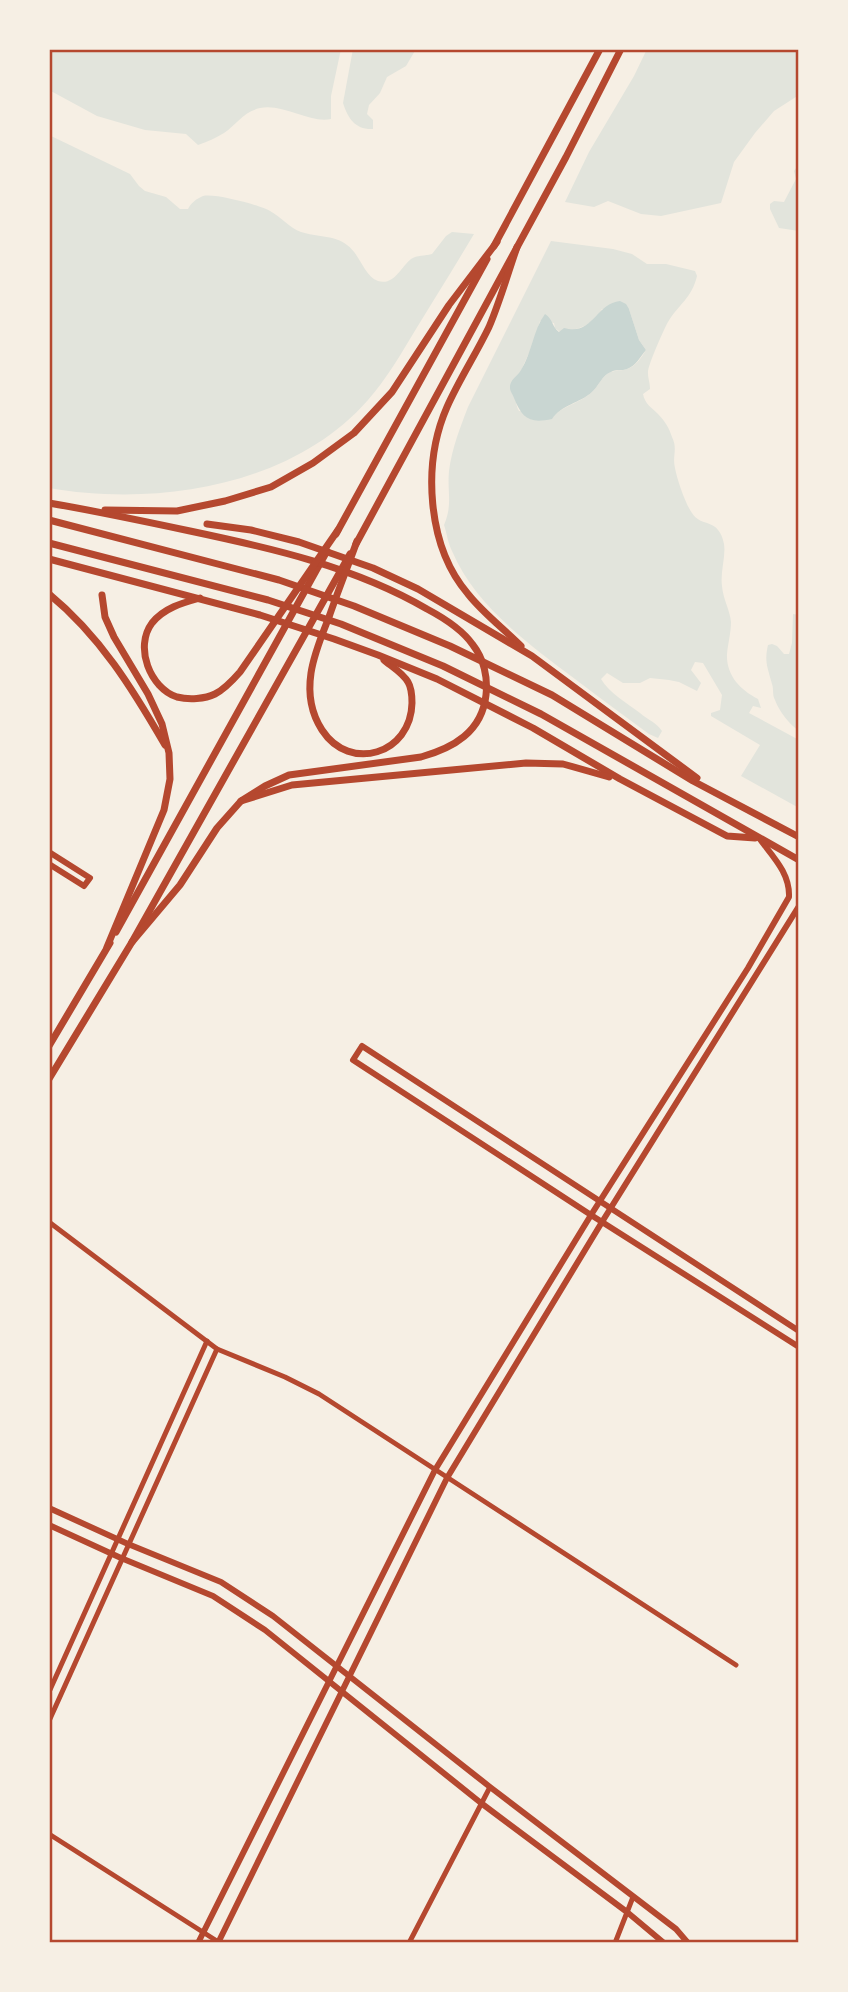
<svg xmlns="http://www.w3.org/2000/svg" width="848" height="1992" font-family="'Asap Condensed',sans-serif">
<rect width="100%" height="100%" fill="#f6efe4"/>
<g fill="#e2e4dc" fill-rule="evenodd">
<path d="M49,49H341L331,96V119C311,124 283,103 260,108C243,112 237,124 224,133C216,138 207,142 198,145L186,134L145,130L97,116L49,90Z"/>
<path d="M353,49H416L406,66L387,77L380,93L369,105L367,114L373,120V129C356,130 348,119 343,103Z"/>
<path d="M647,49H799V95L774,111L755,133L734,162L721,203L661,216L641,214L608,201L594,207L565,202L589,152L634,76Z"/>
<path d="M49,135L130,174L139,186L145,191L166,197L180,209H188C191,203 196,199 203,196C214,193 260,205 270,211C281,217 290,228 301,232C316,237 335,235 347,245C360,254 364,276 378,281C394,286 401,267 411,259C417,255 425,256 432,254L446,236L452,232L474,234C455,266 435,298 416,329C401,354 387,378 368,400C293,486 157,507 49,488Z"/>
<path d="M799,164V231L779,228L770,209V204L774,201L784,202L796,179L794,171Z"/>
<path d="M551,241L613,249L632,254L647,264H666L695,271L697,276C692,298 678,305 668,322C664,329 647,367 648,373C648,379 650,382 650,389L643,394C645,404 651,407 658,414C665,421 669,428 672,437C678,449 672,456 675,468C677,479 685,503 692,513C701,528 719,517 724,544C726,557 720,572 722,586C723,599 730,610 731,622C731,633 728,643 727,654C726,675 740,690 758,699L761,708L753,706L749,713L799,740V808L741,776L760,745L711,716V713L720,710L722,695L703,663L695,662L691,670L701,683L697,691L679,682L669,680L650,678L640,683H623L607,673L601,679C609,693 627,703 640,713C648,720 656,722 662,731L658,738L649,734C624,716 599,697 575,679C529,644 475,606 452,551C448,543 447,534 444,525C453,504 447,492 449,471C452,448 460,428 468,407ZM602,309H629L639,340L646,350C641,358 636,366 627,369C622,371 616,370 611,372C602,375 599,386 592,392C581,402 567,405 555,414L519,411C509,393 523,364 532,348C536,340 537,329 540,321L554,323L555,328L560,332C582,328 588,328 602,309Z"/>
<path d="M793,614L799,615V731C789,724 779,711 775,700C772,695 774,689 772,684C768,668 764,662 768,645L772,644L777,646L784,654H789L792,643Z"/>
</g>
<path fill="#c9d6d2" d="M620,301L626,304L629,309L639,340L646,350C640,357 636,366 627,369C622,371 616,369 611,372C602,375 599,386 592,392C580,403 561,405 552,419C529,424 522,418 514,398C513,395 510,391 510,388C509,380 518,376 521,370C532,353 533,330 545,314C553,319 552,327 559,332L564,328C593,336 595,304 620,301Z"/>
<g fill="none" stroke-linecap="round" stroke-linejoin="round">
<g stroke="#b5482f" stroke-width="5">
<path d="M49,1222L217,1349L285,1377L319,1394L736,1665"/>
<path d="M49,1692L207,1341"/>
<path d="M49,1721L217,1349"/>
<path d="M49,1834L220,1943"/>
<path d="M409,1943L490,1787"/>
<path d="M615,1943L633,1897"/>
</g>
<g stroke="#b5482f" stroke-width="6">
<path d="M49,852L90,878L84,886L49,864"/>
<path d="M799,1331L362,1046L353,1060L591,1215L799,1347"/>
<path d="M49,1508L128,1544L221,1582L273,1616L490,1787L676,1929L688,1943"/>
<path d="M49,1525L121,1558L213,1596L265,1630L481,1803L627,1912L664,1943"/>
<path d="M198,1943L435,1470L591,1215L748,968L789,897C790,873 773,857 759,838"/>
<path d="M218,1943L447,1478L602,1222L799,906"/>
</g>
<g stroke="#b5482f" stroke-width="7">
<path d="M494,246L600,49"/>
<path d="M336,534L487,259"/>
<path d="M356,544L566,157L621,49"/>
<path d="M116,932L327,551"/>
<path d="M49,1046L110,943"/>
<path d="M49,1079L132,942L350,554"/>
</g>
<g stroke="#b5482f" stroke-width="7">
<path d="M517,247C508,273 500,301 489,327C476,354 459,380 447,407C422,464 427,546 468,594C483,613 504,629 521,646"/>
<path d="M49,503C96,511 143,521 190,531C271,548 355,567 427,609C444,618 462,629 473,645C484,659 488,678 486,695C482,732 453,748 421,757L289,775L265,786L241,801"/>
<path d="M105,510L177,511L225,501L271,487L313,463L354,433L392,392L449,305L497,242"/>
<path d="M49,520L279,580L354,606L450,646L552,695L693,781L799,837"/>
<path d="M207,524L251,530L299,542L373,568L418,589L532,656L697,778"/>
<path d="M357,541C348,566 338,591 329,617C322,635 314,653 311,673C308,693 311,713 322,730C350,773 411,754 412,703C412,697 411,687 408,682C403,673 391,666 384,660"/>
<path d="M49,543L268,600L341,624L443,666L541,714L799,860"/>
<path d="M49,559L260,615L334,639L378,655L437,679L533,728L620,779L727,836L755,838"/>
<path d="M49,594C100,636 132,688 165,745"/>
<path d="M102,595L105,617L114,637L148,694L162,724L169,753L170,779L164,810L107,947"/>
<path d="M200,598C182,603 164,608 152,623C134,647 150,688 177,697C189,700 205,699 215,694C225,689 233,680 240,672L338,530"/>
<path d="M132,942L180,885L217,828L241,801L292,785L526,763L563,764L609,777"/>
</g>
</g>
<rect width="848" height="1992" fill="none" stroke="#f6efe4" stroke-width="102"/>
<rect x="51" y="51" width="746" height="1890" fill="none" stroke="#b5482f" stroke-width="2.5"/>
</svg>
